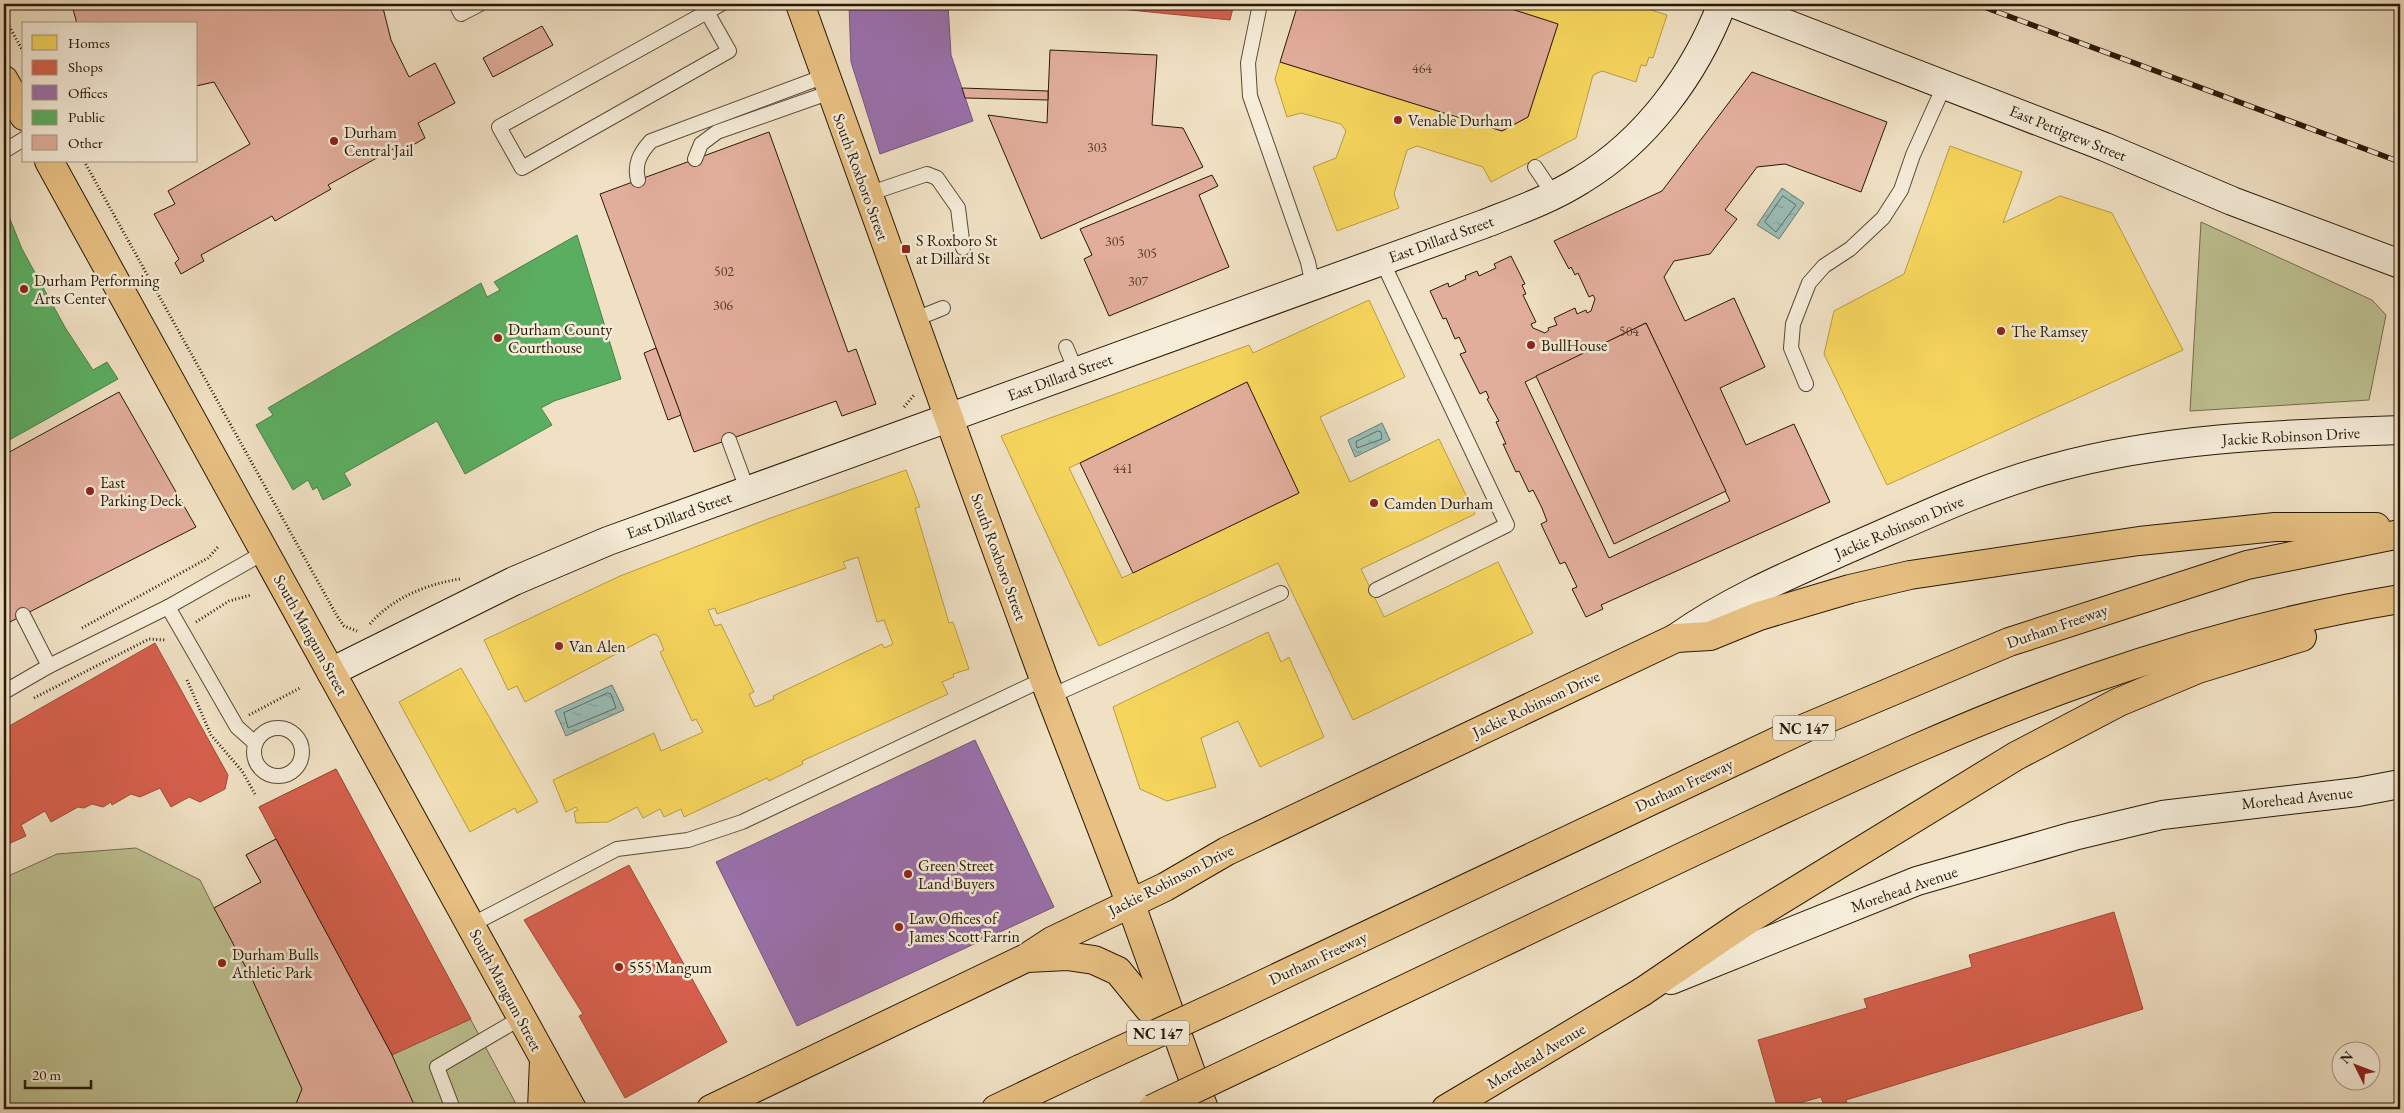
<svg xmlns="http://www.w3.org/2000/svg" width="2404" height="1113" font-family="'EB Garamond',serif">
<defs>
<pattern id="water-ripples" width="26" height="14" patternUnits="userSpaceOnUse" patternTransform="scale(1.25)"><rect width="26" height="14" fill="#9abdb7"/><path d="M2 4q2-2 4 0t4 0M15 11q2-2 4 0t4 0" fill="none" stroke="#85a29c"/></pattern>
</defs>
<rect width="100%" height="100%" fill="#f0e1c4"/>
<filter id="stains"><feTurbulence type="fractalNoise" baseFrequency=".004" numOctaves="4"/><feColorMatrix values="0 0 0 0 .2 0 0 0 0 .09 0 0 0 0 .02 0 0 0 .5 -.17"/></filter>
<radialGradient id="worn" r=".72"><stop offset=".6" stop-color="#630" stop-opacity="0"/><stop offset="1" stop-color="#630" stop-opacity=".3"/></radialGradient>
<g fill="#bec191" stroke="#736d4a">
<path d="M2201,222L2372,300L2386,315L2369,400L2190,411Z"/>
<path d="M336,769L515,1102L514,1109H4V878L57,854L136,848L200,880L214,908L261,882L246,855L276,839L259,807Z"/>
</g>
<g fill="url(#water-ripples)" stroke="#6c7b6f">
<path d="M1782,188L1804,203L1779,239L1757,225Z"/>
<path d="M1382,423L1390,440L1355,457L1348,440Z"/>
<path d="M612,685L624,710L566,736L555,711Z"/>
</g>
<g fill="#f6d55c" stroke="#b89d42" fill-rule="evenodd">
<path d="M1496,4H1632L1667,15L1653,58L1649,57L1646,66L1641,65L1636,82L1602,71L1593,75L1576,138L1491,182L1483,167L1417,146L1407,150L1394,194L1399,208L1337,231L1313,167L1336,158L1346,131L1341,124L1301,113L1287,117L1275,79L1280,62L1502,131L1528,117L1558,24Z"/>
<path d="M1950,146L2022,172L2003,223L2060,196L2112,213L2183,350L1887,485L1824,354L1834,311L1904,274Z"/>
<path d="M1369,300L1405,377L1320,417L1350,482L1439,439L1475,514L1361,569L1384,617L1498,562L1533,633L1353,720L1278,563L1099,646L1001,436L1249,345L1253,353ZM1247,382L1299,493L1122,578L1069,468Z"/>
<path d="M906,470L920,507L915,508L949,623L953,622L969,669L953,674L954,677L942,682L948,694L802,761L803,764L769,781L767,778L684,817L681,809L664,817L660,809L643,818L637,807L608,822L576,823L574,812L578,810L576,807L566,812L553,780L654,733L661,751L703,732L696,719L692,721L660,652L664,650L658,636L654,634L525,702L517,686L508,690L484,640L620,576L768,519ZM858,557L877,622L884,620L893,644L884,648L882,644L773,696L774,699L755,707L749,694L754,692L721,624L715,626L708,610L715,608L717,614L846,568L843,562Z"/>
<path d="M1268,632L1281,662L1289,657L1324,737L1260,767L1238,721L1201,738L1216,787L1167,801L1140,789L1113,707Z"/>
<path d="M461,668L538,802L517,813L515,808L470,832L399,702Z"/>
</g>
<g fill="#d6604d" stroke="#a24b37">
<path d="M1095,4H1234L1230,20L1120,9Z"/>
<path d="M155,643L228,775L225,789L200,802L189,797L171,807L160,788L140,797L131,794L112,805L111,802L103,807L92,804L84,808L78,807L51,822L45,811L21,825L26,836L4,846V729Z"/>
<path d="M336,769L471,1019L392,1055L259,807Z"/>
<path d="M629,865L727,1042L625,1098L579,1016L583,1014L524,920Z"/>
<path d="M2114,912L2143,1009L1846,1100L1849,1109H1825L1821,1097L1778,1109L1758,1040L1867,1008L1864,999L1972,967L1969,955Z"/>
</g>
<g fill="#9970ab" stroke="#775679">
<path d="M849,4H948L951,55L973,121L880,154L851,62Z"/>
<path d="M975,740L1054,907L797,1026L716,862Z"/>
</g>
<g fill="#5aae61" stroke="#4b8145">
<path d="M4,204L22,249L66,329L93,370L107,362L118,379L4,443Z"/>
<path d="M577,235L621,379L554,401L541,408L552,425L465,474L437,421L344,473L351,485L323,500L317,487L313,490L308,480L293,490L256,425L273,415L268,408L481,283L487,297L500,290L494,282Z"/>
</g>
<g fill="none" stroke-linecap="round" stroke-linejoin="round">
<g stroke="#616b5e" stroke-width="1">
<path d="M1783,196L1796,205L1776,232L1765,222Z"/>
<path d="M1378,431L1381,432L1382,439L1357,448L1356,442Z"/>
<path d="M608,693L611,694L616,708L568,728L564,713Z"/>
</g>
</g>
<g fill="#e2ae9c" stroke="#281904" fill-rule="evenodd">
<path d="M94,4H382L391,40L409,77L435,63L455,103L418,123L425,138L396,155L393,149L328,185L331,189L275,221L272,216L201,255L204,261L181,274L175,263L179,259L154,214L175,204L168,191L250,144L214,82L196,86V24H77L73,9Z"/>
<path d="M1298,4H1496L1558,24L1528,117L1502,131L1280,62Z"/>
<path d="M2288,4H2345L2288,6Z"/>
<path d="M542,26L553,45L493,77L483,58Z"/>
<path d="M1050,50L1157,55L1152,125L1183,128L1203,167L1041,239L988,115L1047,123Z"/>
<path d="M1752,72L1887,122L1861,192L1785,164L1757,167L1725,210L1737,219L1710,254L1674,261L1664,277L1685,321L1734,298L1765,367L1720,388L1746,445L1794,424L1830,502L1601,605L1603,609L1586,617L1572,589L1577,587L1565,562L1560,564L1541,524L1547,521L1542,508L1533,490L1529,492L1519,471L1516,472L1503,444H1506L1496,422L1499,421L1487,399L1489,398L1486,391L1480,394L1460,354L1466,352L1459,337L1455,339L1446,318L1443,319L1430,291L1448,283L1449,287L1466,279L1465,276L1477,271L1479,276L1496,268L1494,264L1511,256L1525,284L1522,285L1526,294L1523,295L1536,322L1531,324L1533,328L1545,333L1549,330L1548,328L1557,325L1554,318L1575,308L1577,314L1586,310L1587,313L1591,311L1595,299L1593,295L1589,297L1578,273L1575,275L1571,267L1569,269L1554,241L1662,191ZM1646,323L1730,501L1609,558L1525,382Z"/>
<path d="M962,88L1048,91V100L965,98Z"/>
<path d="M769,132L848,352L856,349L876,404L842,416L836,401L694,452L600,194Z"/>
<path d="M1212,175L1218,186L1199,195L1229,267L1109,316L1084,259L1092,255L1080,229Z"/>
<path d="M1646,323L1726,491L1614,544L1536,376Z"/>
<path d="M656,348L681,415L668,420L644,353Z"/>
<path d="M1247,382L1299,493L1133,573L1080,463Z"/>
<path d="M119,392L196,527L4,625V455Z"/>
<path d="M276,839L392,1055L416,1109H294L302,1089L252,979L214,908L261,882L246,855Z"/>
</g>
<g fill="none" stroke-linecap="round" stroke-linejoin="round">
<defs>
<g id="lane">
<path d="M456,4L461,14L480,4"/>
<path d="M1260,4L1248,63L1250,96L1308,262L1313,286"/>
<path d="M707,12L729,51L522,168L499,127L707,12L721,4"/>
<path d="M4,151L24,139"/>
<path d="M695,159L701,144L717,132L831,92"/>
<path d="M1535,167L1554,195"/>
<path d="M638,180C634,164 640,153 651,141L825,76"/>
<path d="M868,194L927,174L937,178L958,208L963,248"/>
<path d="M913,320L943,308"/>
<path d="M1066,347L1076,371"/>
<path d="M1806,384L1791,348L1793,324L1809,283L1824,266L1850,249L1883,218L1901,190L1913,155L1945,84"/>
<path d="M729,440L747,489"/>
<path d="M1376,590L1507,525L1382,261"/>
<path d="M168,607L237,727L255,743"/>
<path d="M23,615L49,666"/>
<path d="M4,692L49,666L168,607L265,552"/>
<path d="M1051,696L1281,593"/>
<circle cx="278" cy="752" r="24"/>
<path d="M471,925L617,849L688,840L742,822L1044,679"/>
<path d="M453,1109L437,1067L521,1018"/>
</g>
<g id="secondary">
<path d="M1735,4L2105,147L2232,201L2400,264"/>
<path d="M1676,638C1729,600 1791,574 1850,548C1917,519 1983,487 2054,468C2166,437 2284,434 2400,430"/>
<path d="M331,672L514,581L608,541L1484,224C1517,211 1551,199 1581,180C1646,141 1695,74 1722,4"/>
<path d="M1671,980L1917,881L2074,836L2162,815L2358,792L2400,784"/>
</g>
<g id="primary">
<path d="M800,4L977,496L1044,679L1130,902L1204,1109"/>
<path d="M4,80L24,116"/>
<path d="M49,161L572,1109"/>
<path d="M1027,958L1067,956L1094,960L1118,971L1149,1009L1169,1014"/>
<path d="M542,1109L544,1060"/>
<path d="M711,1109L1026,958L1052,941L1165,887L1227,851L1676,638"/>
<path d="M1446,1109L1642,992"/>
</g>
<g id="highway">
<path d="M1676,638L1710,636L1759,616L1850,589L1910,575L2139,541L2275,527H2376"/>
<path d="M1642,992L1748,920L2016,756L2119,702L2198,669L2302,637"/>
<path d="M1236,997L1805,728L2009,642L2247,565L2400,534"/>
<path d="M1270,1053C1412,985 1555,918 1697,850C1827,789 1956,726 2091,679C2191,644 2296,616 2400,599"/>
<path d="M996,1109L1080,1069"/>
</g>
</defs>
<use href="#lane" stroke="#5a4b34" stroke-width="16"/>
<use href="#secondary" stroke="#281904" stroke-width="30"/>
<use href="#primary" stroke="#281904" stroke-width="30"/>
<use href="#highway" stroke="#281904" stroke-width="30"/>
<g stroke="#281904" stroke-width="3" stroke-dasharray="1 2.5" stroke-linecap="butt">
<path d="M4,17L24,53"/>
<path d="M84,161L337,616L344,626L357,631"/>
<path d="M904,407L914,395"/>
<path d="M196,622L229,601L251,595"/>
<path d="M370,624C392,598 427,584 460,579"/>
<path d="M82,628L208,558L218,547"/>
<path d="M187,680L211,735L242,771L255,794"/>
<path d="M34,698L149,639L166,640"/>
<path d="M249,715L300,688"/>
</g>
<use href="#lane" stroke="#f5ecd9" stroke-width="14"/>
<use href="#secondary" stroke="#f5ecd9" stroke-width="28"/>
<use href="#primary" stroke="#e8c082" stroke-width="28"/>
<use href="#highway" stroke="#e8c082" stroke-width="28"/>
<defs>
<path id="rail" d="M1976,4L2400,162"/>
</defs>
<use href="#rail" stroke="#281904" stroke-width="5.5"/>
<use href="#rail" stroke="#f5ecd9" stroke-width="4" stroke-dasharray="11" stroke-linecap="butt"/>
<defs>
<g id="highway-bridge">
<path d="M1080,1069L1236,997"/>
<path d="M1152,1109L1270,1053"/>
</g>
</defs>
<use href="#highway-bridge" stroke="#281904" stroke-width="30" stroke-linecap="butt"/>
<use href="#highway-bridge" stroke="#e8c082" stroke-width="28"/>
</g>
<g fill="#8f2418" stroke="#f5ecd9" stroke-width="2">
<circle cx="1398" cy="120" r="5"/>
<circle cx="334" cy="141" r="5"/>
<rect x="901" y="244" width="10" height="10" rx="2.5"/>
<circle cx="24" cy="289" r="5"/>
<circle cx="2001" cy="331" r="5"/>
<circle cx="498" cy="338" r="5"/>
<circle cx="1531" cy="345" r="5"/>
<circle cx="90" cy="491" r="5"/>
<circle cx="1374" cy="503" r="5"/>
<circle cx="559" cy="646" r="5"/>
<circle cx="908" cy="874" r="5"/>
<circle cx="899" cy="927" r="5"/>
<circle cx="222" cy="963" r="5"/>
<circle cx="619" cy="967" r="5"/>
</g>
<g text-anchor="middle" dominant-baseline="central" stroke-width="5" stroke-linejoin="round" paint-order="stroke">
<g font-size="14" fill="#563e2a">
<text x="1422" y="68">464</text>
<text x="1097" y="147">303</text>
<text x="1115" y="241">305</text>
<text x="1147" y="253">305</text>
<text x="724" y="271">502</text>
<text x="1138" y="281">307</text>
<text x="723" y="305">306</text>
<text x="1629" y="331">504</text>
<text x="1123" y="468">441</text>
</g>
<g fill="#f5ecd9" stroke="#665844" stroke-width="1">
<rect x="1773" y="715.5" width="62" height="25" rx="4"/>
<rect x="1127" y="1020.5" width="62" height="25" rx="4"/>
</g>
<g font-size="15" font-weight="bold" fill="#281904">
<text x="1804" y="728">NC 147</text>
<text x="1158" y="1033">NC 147</text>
</g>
<g font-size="16" fill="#281904" stroke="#f5ecd9" text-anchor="start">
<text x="1408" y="120">Venable Durham</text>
<text x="344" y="132">Durham<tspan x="344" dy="18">Central Jail</tspan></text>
<text x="916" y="240">S Roxboro St<tspan x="916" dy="18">at Dillard St</tspan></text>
<text x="34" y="280">Durham Performing<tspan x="34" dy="18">Arts Center</tspan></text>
<text x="508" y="329">Durham County<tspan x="508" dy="18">Courthouse</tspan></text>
<text x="2011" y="331">The Ramsey</text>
<text x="1541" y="345">BullHouse</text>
<text x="100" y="482">East<tspan x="100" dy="18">Parking Deck</tspan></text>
<text x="1384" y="503">Camden Durham</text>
<text x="569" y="646">Van Alen</text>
<text x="918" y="865">Green Street<tspan x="918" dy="18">Land Buyers</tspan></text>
<text x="909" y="918">Law Offices of<tspan x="909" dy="18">James Scott Farrin</tspan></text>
<text x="232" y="954">Durham Bulls<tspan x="232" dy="18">Athletic Park</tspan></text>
<text x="629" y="967">555 Mangum</text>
</g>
<g font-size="16" fill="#281904" stroke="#f5ecd9">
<text transform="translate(2068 133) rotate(22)">East Pettigrew Street</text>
<text transform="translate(861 177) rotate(70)">South Roxboro Street</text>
<text transform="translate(1441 239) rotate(-20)">East Dillard Street</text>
<text transform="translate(1060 377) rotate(-20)">East Dillard Street</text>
<text transform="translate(2291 436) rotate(-3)">Jackie Robinson Drive</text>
<text transform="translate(679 515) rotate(-20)">East Dillard Street</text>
<text transform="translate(1899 527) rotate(-23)">Jackie Robinson Drive</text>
<text transform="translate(999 557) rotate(70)">South Roxboro Street</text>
<text transform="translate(2057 626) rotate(-19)">Durham Freeway</text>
<text transform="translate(311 635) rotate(61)">South Mangum Street</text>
<text transform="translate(1536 704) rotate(-25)">Jackie Robinson Drive</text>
<text transform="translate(1684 785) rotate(-25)">Durham Freeway</text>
<text transform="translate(2297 798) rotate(-6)">Morehead Avenue</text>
<text transform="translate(1171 880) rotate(-27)">Jackie Robinson Drive</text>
<text transform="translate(1904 889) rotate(-19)">Morehead Avenue</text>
<text transform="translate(1318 958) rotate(-25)">Durham Freeway</text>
<text transform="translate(506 990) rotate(62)">South Mangum Street</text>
<text transform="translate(1536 1056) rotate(-31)">Morehead Avenue</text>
</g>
</g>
<rect width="2404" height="1113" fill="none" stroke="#f0e1c4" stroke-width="20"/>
<rect x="5" y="5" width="2394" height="1103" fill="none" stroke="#281904" stroke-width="2.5"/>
<rect x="10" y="10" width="2384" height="1093" fill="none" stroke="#281904"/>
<rect x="22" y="22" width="175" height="140" fill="#f5ecd9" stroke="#a39884"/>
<rect x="32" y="35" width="25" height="15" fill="#f6d55c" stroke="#a39884"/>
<text x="68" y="48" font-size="15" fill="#281904">Homes</text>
<rect x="32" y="60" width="25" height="15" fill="#d6604d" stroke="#a39884"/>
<text x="68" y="72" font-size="15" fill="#281904">Shops</text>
<rect x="32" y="85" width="25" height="15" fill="#9970ab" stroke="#a39884"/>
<text x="68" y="98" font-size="15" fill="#281904">Offices</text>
<rect x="32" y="110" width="25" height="15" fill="#5aae61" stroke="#a39884"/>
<text x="68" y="122" font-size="15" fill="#281904">Public</text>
<rect x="32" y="135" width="25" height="15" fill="#e2ae9c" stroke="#a39884"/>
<text x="68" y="148" font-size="15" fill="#281904">Other</text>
<g transform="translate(2356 1066) rotate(312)"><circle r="24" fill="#f5ecd9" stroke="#a39884"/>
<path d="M0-4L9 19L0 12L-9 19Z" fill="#8f2418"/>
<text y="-8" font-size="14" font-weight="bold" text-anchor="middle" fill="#281904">N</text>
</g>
<path d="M25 1080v8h66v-8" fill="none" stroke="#281904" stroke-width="2.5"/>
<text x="32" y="1080" font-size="15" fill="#281904" stroke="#f5ecd9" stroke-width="4" paint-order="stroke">20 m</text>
<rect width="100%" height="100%" filter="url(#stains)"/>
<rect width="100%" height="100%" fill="url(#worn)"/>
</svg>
